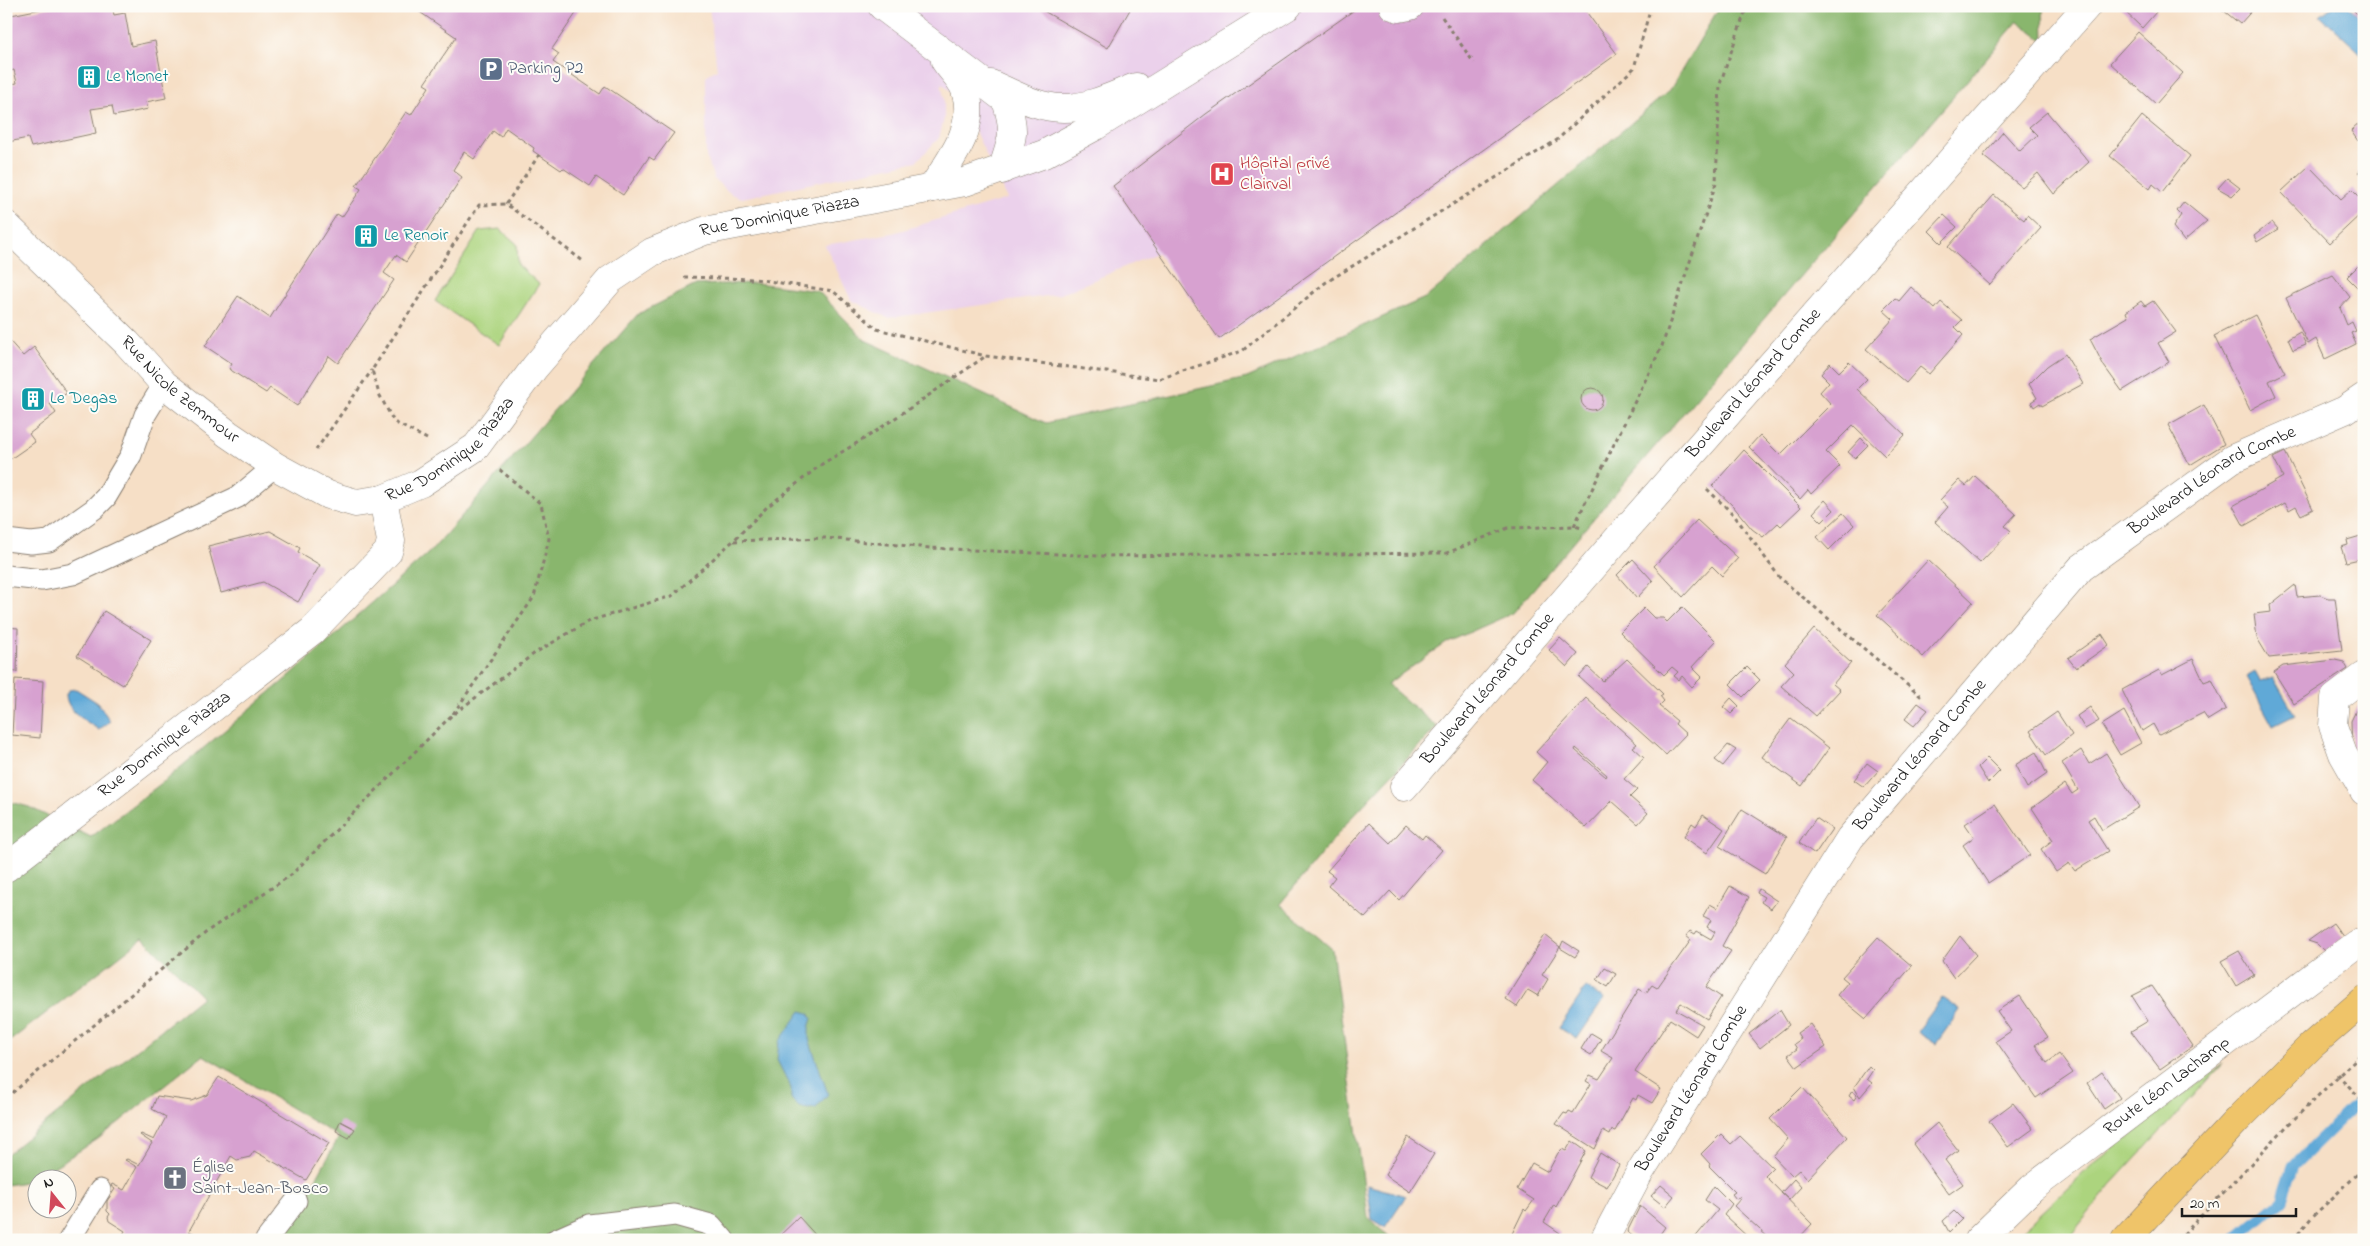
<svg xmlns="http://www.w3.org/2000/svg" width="2370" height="1246" font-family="'Indie Flower',sans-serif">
<rect width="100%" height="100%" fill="#fdfcf7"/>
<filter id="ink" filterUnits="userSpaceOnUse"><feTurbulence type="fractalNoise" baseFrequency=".02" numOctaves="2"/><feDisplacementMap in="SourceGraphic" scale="10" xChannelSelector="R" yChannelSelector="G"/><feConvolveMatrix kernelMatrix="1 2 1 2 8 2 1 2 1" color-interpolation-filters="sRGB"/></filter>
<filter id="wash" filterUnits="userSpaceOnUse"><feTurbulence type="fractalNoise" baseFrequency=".0096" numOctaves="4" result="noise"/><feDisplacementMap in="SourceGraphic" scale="20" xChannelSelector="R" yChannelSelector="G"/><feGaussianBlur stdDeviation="1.12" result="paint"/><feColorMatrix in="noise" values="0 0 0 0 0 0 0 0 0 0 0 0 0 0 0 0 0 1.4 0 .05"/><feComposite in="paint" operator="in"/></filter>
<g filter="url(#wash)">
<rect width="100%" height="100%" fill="#f6dfc6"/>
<path fill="#ebd1eb" d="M709,6H1582L1617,54L1221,340L1157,253L1061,294L888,318L851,300L825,245L893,233L1007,199L966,112L953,93L941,83L944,98V119L939,138L917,161L742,198L731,194L714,179L706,156V76L717,69Z"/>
<g fill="#acd47e" stroke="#64784d">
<path d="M500,229L517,244L518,265L539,284L499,345L435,301L480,231Z"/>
<path d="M2223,1064L2111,1185L2067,1240H2013L2092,1165Z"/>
</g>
<path fill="#89b66d" stroke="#526944" d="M1720,6H2043L2044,41L2018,21L1513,613L1448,642L1387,684L1437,727L1351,818L1280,904L1332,949L1368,1217L1393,1240H282L339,1137L203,1055L98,1139L32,1181L6,1185V1155L202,997L143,938L6,1044V801L29,807L91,837L163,782L287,678L433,549L638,314L696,285L756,283L818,291L865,340L1046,423L1247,378L1427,297L1670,90Z"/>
<g fill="#60a9d7" stroke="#3e627a">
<path d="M2333,6H2348L2364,20V56L2320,16Z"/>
<path d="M2255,672L2260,681L2273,677L2295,715L2273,726L2246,677Z"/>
<path d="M76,689L98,703L110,721L99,730C87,721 66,712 66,694L69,690Z"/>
<path d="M1586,987L1604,999L1577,1039L1559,1028Z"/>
<path d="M1942,998L1960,1010L1936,1044L1917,1032Z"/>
<path d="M801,1011L809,1013L812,1018L809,1028V1039L828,1094L816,1108L808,1109L799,1107L793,1101L791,1098V1088L777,1060L779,1042Z"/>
<path d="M1367,1185L1406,1196L1385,1227L1372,1219Z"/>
</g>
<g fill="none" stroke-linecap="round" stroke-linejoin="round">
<path stroke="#60a9d7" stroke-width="11" d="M2235,1240L2282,1200L2293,1166L2364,1096"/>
</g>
<g id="blocks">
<g fill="#d7a1d0" fill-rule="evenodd">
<path d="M56,6H112L114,15L125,13L131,46L155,41L166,98L146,102L148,109L114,116L112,106L91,109L96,133L31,147L28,138L8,142L6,85L17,83L14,70L6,72V16Z"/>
<path d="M411,6H581L552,49L559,54L553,62L600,94L605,86L674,133L654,160L649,157L623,195L596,177L590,186L563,168L561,170L533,151L534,148L506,128L501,137L493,131L474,159L464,152L453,170L462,177L406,262L396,255L384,273L394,280L338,363L329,356L297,406L270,388L266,393L229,369L232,364L205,346L238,296L270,318L337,214L342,217L361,189L356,186L406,112L411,115L429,87L424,84L456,37Z"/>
<path d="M1035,6H1132L1108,48Z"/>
<path d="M1360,6H1582L1617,54L1219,339L1113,186L1206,114Z"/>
<path d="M2119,6H2151L2157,11L2142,28Z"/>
<path d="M2218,6H2256L2240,24Z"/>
<path d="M2357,6H2364V20L2353,10Z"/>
<path d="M2138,32L2183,73L2156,104L2110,63Z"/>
<path d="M2047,112L2089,162L2054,194L2038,173L2022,187L1983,156L2003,132L2020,151L2037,135L2029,127Z"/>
<path d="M2142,116L2190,156L2162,192L2153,184L2150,189L2110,156Z"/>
<path d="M2364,119V136L2358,141L2351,131Z"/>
<path d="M2309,166L2341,199L2352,189L2364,201V211L2330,243L2281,192Z"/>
<path d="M2364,167V178L2358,172Z"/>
<path d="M2227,178L2240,188L2232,196L2218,188Z"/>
<path d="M1994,195L2024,220L2027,215L2041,228L1990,285L1948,247Z"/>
<path d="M2184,202L2207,221L2184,241L2173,227L2181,215L2177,211Z"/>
<path d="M1944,215L1957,227L1941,243L1929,231Z"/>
<path d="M2272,222L2278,229L2257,242L2254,236Z"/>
<path d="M2358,266L2364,270V294L2347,277Z"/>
<path d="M2333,275L2350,297L2340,308L2347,325L2352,322L2356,331L2351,333L2356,344L2325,359L2316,339L2308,344L2286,298Z"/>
<path d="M1911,287L1935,309L1941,302L1962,320L1955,327L1963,335L1929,374L1920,367L1906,383L1866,349L1893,319L1883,310L1895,298L1899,301Z"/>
<path d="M2141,301L2145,306L2153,301L2176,332L2158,343L2169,362L2122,391L2104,366L2090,339L2128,317L2126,312Z"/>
<path d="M2255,315L2285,373L2269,381L2276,396L2250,410L2214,336Z"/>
<path d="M2300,332L2306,345L2293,350L2288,339Z"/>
<path d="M6,337L23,356L34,347L67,393L50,404L56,413L29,434L35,442L6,462Z"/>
<path d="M2065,354L2083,384L2042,406L2040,403L2034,407L2031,402L2037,398L2029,384L2047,366Z"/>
<path d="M1849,362L1867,379L1857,389L1905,435L1885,456L1853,425L1826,452L1840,466L1811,494L1808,490L1800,499L1749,447L1760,435L1780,455L1831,404L1820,392L1829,382L1821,374L1830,363L1839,372Z"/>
<circle cx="1592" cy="399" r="11"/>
<path d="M2204,405L2224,444L2190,465L2168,425Z"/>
<path d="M1861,438L1868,445L1855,458L1848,452Z"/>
<path d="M1744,450L1801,507L1781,526L1778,523L1763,537L1752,529L1733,506L1712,486Z"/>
<path d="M2285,452L2313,509L2301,515L2296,506L2289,510L2285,503L2244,526L2233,506L2283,477L2273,458Z"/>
<path d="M1975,476L2016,514L2005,526L2011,531L1980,563L1935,522L1948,507L1940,500L1959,480L1966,486Z"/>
<path d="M1825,500L1834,510L1822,522L1813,513Z"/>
<path d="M1843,513L1854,525L1829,550L1817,537Z"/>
<path d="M1697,520L1738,558L1722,576L1712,566L1683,597L1654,566Z"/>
<path d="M270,531L300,548L298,552L320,565L298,602L263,582L221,593L208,546Z"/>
<path d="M2364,535V547L2361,548L2364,558L2346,562L2341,547L2348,545L2347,540Z"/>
<path d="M1633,559L1653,581L1637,598L1617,575Z"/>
<path d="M1928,560L1973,602L1923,657L1877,615Z"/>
<path d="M2295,585L2297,597L2320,595L2328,598H2335L2342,650L2269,658L2257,638L2254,614L2271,612L2270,605Z"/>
<path d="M1682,607L1716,641L1692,667L1702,677L1692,687L1682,676L1679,680L1674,676L1678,672L1672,667L1664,675L1620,632L1644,608L1654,618H1663L1667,622Z"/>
<path d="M104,611L151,640L123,685L77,656Z"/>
<path d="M6,627L18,628L17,672L6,671Z"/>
<path d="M1814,629L1851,663L1833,684L1840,690L1816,716L1781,686L1794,672L1785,663Z"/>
<path d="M2102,634L2109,645L2076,668L2068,658Z"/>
<path d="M1560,638L1578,654L1567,667L1549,650Z"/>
<path d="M1627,659L1663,694L1660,696L1664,701L1659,706L1677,721L1675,724L1686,734L1666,755L1579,677L1588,667L1603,681Z"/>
<path d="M2193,659L2204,682L2212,679L2226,709L2208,720L2203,713L2159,735L2153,724L2142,731L2122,690L2159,670L2162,675Z"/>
<path d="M2335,660L2344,662L2348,669L2294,704L2274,672L2283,666Z"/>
<path d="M1747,667L1760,680L1743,697L1730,684Z"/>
<path d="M15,679L43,681L40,738L12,735Z"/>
<path d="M2364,694V771L2352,753L2351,721Z"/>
<path d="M1586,698L1637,744L1633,747L1644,757L1624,779L1637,790L1630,797L1648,813L1638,824L1612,801L1586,828L1532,780L1547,762L1536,752ZM1576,748L1607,775L1606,777L1575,750Z"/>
<path d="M1731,698L1739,706L1731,714L1723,707Z"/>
<path d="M1918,703L1928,710L1914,726L1905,719Z"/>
<path d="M2090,707L2099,721L2085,729L2077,716Z"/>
<path d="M2124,711L2141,743L2120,755L2102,725Z"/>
<path d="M2057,712L2072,735L2046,755L2030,731Z"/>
<path d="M1791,718L1829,748L1802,786L1762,757Z"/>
<path d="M1728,745L1736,750L1723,766L1715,760Z"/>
<path d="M2081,750L2089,764L2106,753L2139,807L2102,830L2094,816L2088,820L2108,851L2075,871L2069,863L2056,872L2041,849L2053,840L2032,808L2065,784L2072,794L2078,790L2062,763Z"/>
<path d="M2036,752L2047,774L2027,788L2015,765Z"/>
<path d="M1987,758L2000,771L1988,783L1978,767Z"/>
<path d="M1867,763L1878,771L1864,787L1854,780Z"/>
<path d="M1995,804L2030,855L1988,883L1963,845L1974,837L1965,824Z"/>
<path d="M1742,809L1787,837L1765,874L1719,846Z"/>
<path d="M1703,815L1724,829L1707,853L1684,837L1692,823L1696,826Z"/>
<path d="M1816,818L1832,829L1815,854L1799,843Z"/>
<path d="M1369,823L1390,843L1406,825L1422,839L1425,835L1442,850L1399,900L1390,891L1365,918L1328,886L1335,877L1327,871Z"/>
<path d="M1730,886L1749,897L1722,946L1731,951L1706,987L1721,997L1707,1019L1681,1003L1676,1010L1703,1025L1696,1036L1670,1019L1635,1072L1661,1089L1652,1103L1638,1095L1636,1100L1633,1098L1615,1131L1612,1130L1610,1135L1603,1131L1595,1149L1556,1124L1564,1113L1567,1114L1569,1111L1573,1113L1591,1084L1586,1081L1590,1075L1599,1079L1613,1058L1601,1051L1639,989L1646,993L1652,985L1657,988L1691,940L1686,936L1690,931L1695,934L1697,931L1711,939L1715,932L1707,927L1711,920L1703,916L1710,904L1717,908Z"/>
<path d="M1759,889L1777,901L1771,909L1761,902L1764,897L1757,893Z"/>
<path d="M2333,923L2344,938L2325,952L2317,944L2308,941Z"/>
<path d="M1545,935L1560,947L1542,975L1548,979L1538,996L1528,990L1517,1007L1505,999Z"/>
<path d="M1960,936L1976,955L1954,978L1942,961Z"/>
<path d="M1878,937L1912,966L1866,1019L1837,995L1848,982L1842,977Z"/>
<path d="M1563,941L1579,951L1575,957L1560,948Z"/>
<path d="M2239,951L2254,975L2236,986L2221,961Z"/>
<path d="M1605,968L1616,974L1608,987L1597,980Z"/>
<path d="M2152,986L2193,1046L2160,1069L2131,1031L2148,1021L2132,996Z"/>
<path d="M2020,996L2048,1037L2035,1045L2047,1063L2059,1054L2073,1073L2036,1098L1996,1041L2011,1031L1997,1011Z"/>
<path d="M1780,1010L1789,1025L1760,1048L1749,1034Z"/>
<path d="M1810,1024L1826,1047L1797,1067L1788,1055L1797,1049L1794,1044L1801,1039L1797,1033Z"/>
<path d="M1591,1033L1601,1039L1591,1055L1581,1049Z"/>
<path d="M1869,1066L1873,1070L1867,1079L1872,1083L1860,1097L1854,1087Z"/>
<path d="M2102,1072L2120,1098L2104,1109L2087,1083Z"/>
<path d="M219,1077L329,1143L306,1180L254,1151L250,1157L237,1160L231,1156L189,1231L199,1236L201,1240H120L125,1231L109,1221L108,1217L110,1214L107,1211V1201L115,1189L111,1186L112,1184L124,1190L137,1167L125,1160L127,1159L139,1165L152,1143L140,1135L141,1134L154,1140L166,1117L152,1109L157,1096L191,1101L207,1095Z"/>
<path d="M1802,1087L1847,1137L1807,1179L1799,1170L1792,1176L1773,1156L1788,1139L1770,1119Z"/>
<path d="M1852,1091L1857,1095L1854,1100L1849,1096Z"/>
<path d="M2013,1103L2033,1129L2008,1147L1989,1121Z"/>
<path d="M340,1121L355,1129L349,1138L336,1131Z"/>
<path d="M1937,1123L1958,1150L1945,1160L1963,1184L1949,1194L1913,1144Z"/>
<path d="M1721,1134L1731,1144L1740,1136L1773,1168L1765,1176L1812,1224L1797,1240H1771L1734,1206L1741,1198L1740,1197L1736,1199L1732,1194L1735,1192L1709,1166L1710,1164L1701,1154Z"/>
<path d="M1408,1137L1434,1154L1410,1192L1385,1175Z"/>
<path d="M1572,1141L1586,1151L1556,1207L1554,1205L1544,1222L1560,1233L1557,1240H1509L1524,1209L1526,1211L1534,1200L1517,1189L1532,1163L1548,1172L1558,1153L1562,1149L1566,1151Z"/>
<path d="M1600,1153L1619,1165L1607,1187L1588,1177Z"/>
<path d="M1794,1179L1801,1187L1789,1200L1781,1193Z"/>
<path d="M1661,1185L1674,1196L1665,1207L1651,1196Z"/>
<path d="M1714,1186L1732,1204L1724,1215L1751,1240H1693L1718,1210L1705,1200Z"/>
<path d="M1640,1206L1665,1227L1656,1240H1638L1627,1232Z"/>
<path d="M1954,1211L1962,1219L1949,1232L1943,1221Z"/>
<path d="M799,1217L820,1240H775Z"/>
<path d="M1892,1235L1897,1240H1886Z"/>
</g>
</g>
</g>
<g filter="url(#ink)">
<use href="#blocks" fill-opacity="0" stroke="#897e71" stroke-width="1"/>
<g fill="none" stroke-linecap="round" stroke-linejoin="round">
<defs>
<g id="service">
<path d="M6,540L31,543L49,541L94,509L106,497L131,455L145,415L164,384"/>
<path d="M6,576L42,580L73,574L238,497L275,466"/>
<path d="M69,1240L100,1190"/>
<path d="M266,1240L296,1201"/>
<path d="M555,1240L589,1225L675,1215L711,1225L724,1240"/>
</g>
<g id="minor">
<path d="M882,6L1006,100C1016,132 1013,138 1002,170"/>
<path d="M1393,6L1399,8L1410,6"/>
<path d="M991,84C1014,94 1039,109 1065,108C1089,108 1114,95 1136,87"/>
<path d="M932,188C951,159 978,126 965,90C962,80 951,70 945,61"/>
<path id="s1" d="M6,225L127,343L164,384L228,434L275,466L328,495L356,503L383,499L421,483L476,447L535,367L610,280L652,252L704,231L965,182L1044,154L1094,127L1288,6"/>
<path d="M2364,676L2335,698L2333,726L2343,754L2364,791"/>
<path id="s2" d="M1404,787L1620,536L2087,6"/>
<path id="s3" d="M6,868L312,631L388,552L391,541L383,499"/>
<path id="s4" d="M1604,1240L1640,1172L1850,838L2081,568L2232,459L2345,410L2364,397"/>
<path id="s5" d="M1978,1240L2032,1188L2356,944L2364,943"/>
</g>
<path id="primary" d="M2125,1240L2237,1120L2311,1046L2364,1000"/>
</defs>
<use href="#service" stroke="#897e71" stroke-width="23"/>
<use href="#minor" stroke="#897e71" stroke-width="29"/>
<use href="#primary" stroke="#897e71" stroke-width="29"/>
<g stroke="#897e71" stroke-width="3" stroke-dasharray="4 4" stroke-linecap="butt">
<path d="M1442,17L1474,63"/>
<path d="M506,204L539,155"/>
<path d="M684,277L755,279L833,291L877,329L986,356L1159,379L1242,351L1325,283L1557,140L1634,68L1651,6"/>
<path d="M427,439L394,422L379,394L372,370L479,205L506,204L583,261"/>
<path d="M316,450L372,370"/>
<path d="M1707,489L1734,515L1780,578L1924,699"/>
<path d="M1574,526L1662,346L1716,183L1720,84L1747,6"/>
<path d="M734,541L825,538L930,548L1098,556L1447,553L1508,528L1574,526L1582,528"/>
<path d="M453,714L534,597L549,539L541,504L500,470"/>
<path d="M2337,1074L2364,1102"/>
<path d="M6,1098L209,930L291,875L451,716L535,653L589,621L672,596L733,541L767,507L822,464L872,434L986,356"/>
<path d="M2178,1240L2289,1124L2364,1051"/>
<path d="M2293,1240L2312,1217L2364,1168"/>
</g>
<use href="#service" stroke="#fff" stroke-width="21"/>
<use href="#minor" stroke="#fff" stroke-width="28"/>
<use href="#primary" stroke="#efc469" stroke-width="28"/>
</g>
</g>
<defs>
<symbol id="parking-square" viewBox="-11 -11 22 22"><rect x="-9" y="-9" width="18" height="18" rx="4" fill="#5c6f8a" stroke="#fdfcf7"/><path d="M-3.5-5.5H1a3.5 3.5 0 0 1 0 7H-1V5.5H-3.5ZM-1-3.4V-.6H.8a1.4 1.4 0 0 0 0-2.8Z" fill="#fff"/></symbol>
<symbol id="building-square" viewBox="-11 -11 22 22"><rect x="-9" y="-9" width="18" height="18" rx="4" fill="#0f9aa8" stroke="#fdfcf7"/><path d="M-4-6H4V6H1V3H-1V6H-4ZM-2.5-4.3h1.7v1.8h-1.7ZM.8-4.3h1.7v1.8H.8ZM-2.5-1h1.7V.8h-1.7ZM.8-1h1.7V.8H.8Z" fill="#fff"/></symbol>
<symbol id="hospital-square" viewBox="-11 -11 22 22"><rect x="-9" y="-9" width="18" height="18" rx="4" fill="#e0444e" stroke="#fdfcf7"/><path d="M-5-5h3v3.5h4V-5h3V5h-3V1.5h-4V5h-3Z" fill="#fff"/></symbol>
<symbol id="church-square" viewBox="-11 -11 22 22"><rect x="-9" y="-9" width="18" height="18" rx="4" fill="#6b7280" stroke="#fdfcf7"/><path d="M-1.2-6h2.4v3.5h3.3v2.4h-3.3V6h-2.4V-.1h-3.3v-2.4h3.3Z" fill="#fff"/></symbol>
</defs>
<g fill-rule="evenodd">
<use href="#parking-square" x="477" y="55" width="28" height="28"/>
<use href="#building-square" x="75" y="63" width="28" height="28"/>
<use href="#hospital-square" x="1208" y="160" width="28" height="28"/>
<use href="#building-square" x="352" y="222" width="28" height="28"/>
<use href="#building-square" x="19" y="385" width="28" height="28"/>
<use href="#church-square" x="161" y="1164" width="28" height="28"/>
</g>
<g text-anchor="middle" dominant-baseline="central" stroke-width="4" stroke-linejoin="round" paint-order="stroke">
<g font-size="18" fill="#4e5e75" stroke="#fdfcf7" text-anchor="start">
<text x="508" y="69">Parking P2</text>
</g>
<g font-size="18" fill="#0d838f" stroke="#fdfcf7" text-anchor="start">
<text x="106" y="77">Le Monet</text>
<text x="384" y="236">Le Renoir</text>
<text x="50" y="399">Le Degas</text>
</g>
<g font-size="18" fill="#be3a42" stroke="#fdfcf7" text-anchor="start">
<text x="1240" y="164">Hôpital privé<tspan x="1240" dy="21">Clairval</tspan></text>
</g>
<g font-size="18" fill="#1c1c1c" stroke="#fdfcf7">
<text stroke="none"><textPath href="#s1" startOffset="984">Rue Dominique Piazza</textPath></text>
<text stroke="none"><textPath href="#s2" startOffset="534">Boulevard Léonard Combe</textPath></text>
<text stroke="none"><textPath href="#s1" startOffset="240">Rue Nicole Zemmour</textPath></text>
<text stroke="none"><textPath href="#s1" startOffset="564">Rue Dominique Piazza</textPath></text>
<text stroke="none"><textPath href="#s4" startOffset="985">Boulevard Léonard Combe</textPath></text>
<text stroke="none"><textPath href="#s2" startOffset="129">Boulevard Léonard Combe</textPath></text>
<text stroke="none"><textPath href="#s3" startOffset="201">Rue Dominique Piazza</textPath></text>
<text stroke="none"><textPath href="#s4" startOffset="580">Boulevard Léonard Combe</textPath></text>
<text stroke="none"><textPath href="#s5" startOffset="244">Route Léon Lachamp</textPath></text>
<text stroke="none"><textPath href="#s4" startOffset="175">Boulevard Léonard Combe</textPath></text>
</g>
<g font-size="18" fill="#5b616d" stroke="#fdfcf7" text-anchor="start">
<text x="192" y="1168">Église<tspan x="192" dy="21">Saint-Jean-Bosco</tspan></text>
</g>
</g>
<rect width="2370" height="1246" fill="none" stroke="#fdfcf7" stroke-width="25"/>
<g transform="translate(52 1194) rotate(343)"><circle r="24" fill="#fdfcf7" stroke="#a3a29f"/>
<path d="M0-4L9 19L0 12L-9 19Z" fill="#d1495b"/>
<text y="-8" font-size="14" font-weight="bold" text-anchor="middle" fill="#1c1c1c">N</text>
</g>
<path d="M2182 1208v8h114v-8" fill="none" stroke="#1c1c1c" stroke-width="2.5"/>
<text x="2190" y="1208" font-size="15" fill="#1c1c1c" stroke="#fdfcf7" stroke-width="4" paint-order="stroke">20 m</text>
</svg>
